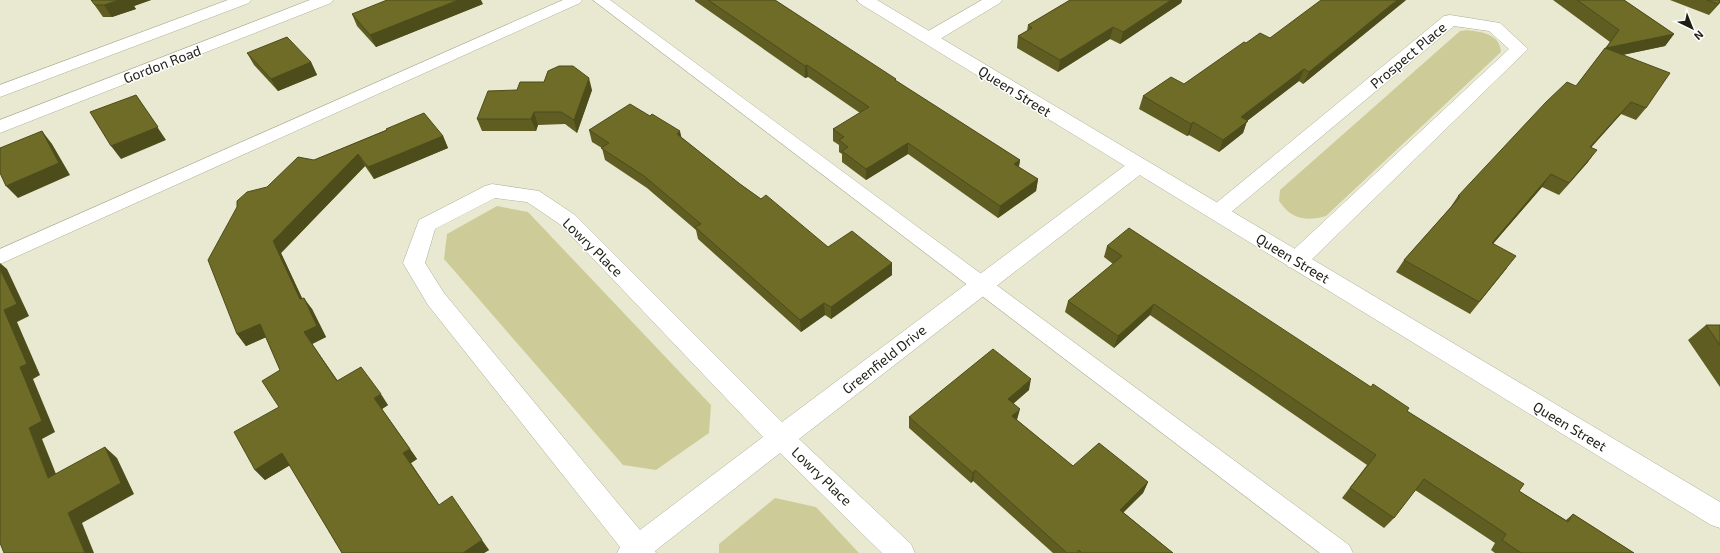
<svg xmlns="http://www.w3.org/2000/svg" width="1720" height="553" font-family="'Exo 2',sans-serif">
<rect width="100%" height="100%" fill="#e9e9d2"/>
<g fill="#cdcc99">
<path d="M1467,30C1482,32 1500,34 1501,52L1326,216C1306,222 1291,219 1279,201L1280,190L1460,31Z"/>
<path d="M497,206L528,212L711,405L709,433L656,470L623,465L444,259L447,234Z"/>
<path d="M775,498L816,507L859,553H719V544Z"/>
</g>
<g fill="none" stroke-linecap="round" stroke-linejoin="round">
<defs>
<g id="lane">
<path d="M563,0H582L580,3L0,264V249Z"/>
<path d="M593,0H610L1349,545L1353,553H1320Z"/>
</g>
<g id="street">
<path d="M982,0H1002L1000,3L935,42L929,43L923,42L920,38L923,34Z"/>
<path d="M1450,15L1500,23L1528,49L1304,267L1296,269L1288,267L1285,261L1288,255L1509,49L1489,31L1454,26L1224,218L1217,220L1210,218L1207,213L1210,208L1444,16Z"/>
<path d="M1138,159L1145,161L1148,166L1145,171L799,439L911,544L915,553H882L780,453L655,551L656,553H617L620,547L428,305L403,263L419,220L485,186L492,184L539,191L575,215L782,422L1131,161ZM495,198L527,202L561,225L763,437L640,530L444,293L425,263L435,229Z"/>
</g>
<g id="secondary">
<path d="M228,0H251L249,3L0,97V85Z"/>
<path d="M310,0H333L331,3L0,133V120Z"/>
<path d="M857,0H877L1720,502V528L1711,525L859,3Z"/>
</g>
</defs>
<use href="#lane" stroke="#aeae97" stroke-width="1"/>
<use href="#street" stroke="#aeae97" stroke-width="1"/>
<use href="#secondary" stroke="#aeae97" stroke-width="1"/>
<use href="#lane" fill="#fff" fill-rule="evenodd"/>
<use href="#street" fill="#fff" fill-rule="evenodd"/>
<use href="#secondary" fill="#fff" fill-rule="evenodd"/>
</g>
<g fill="#5f5d22">
<path d="M91,0H151L134,6L136,9L112,17H103Z"/>
<path d="M695,0H775L896,81L1020,160L1019,167L1038,179L1036,191L998,218L908,154L866,180L842,162V154L839,152V145L833,141V129L860,113L808,77L805,78L695,1Z"/>
<path d="M1070,0H1182L1181,3L1120,44L1110,39L1058,72L1017,48L1018,36L1027,31L1028,25Z"/>
<path d="M1406,0L1303,84L1299,81L1247,121L1243,133L1219,152L1189,135L1187,136L1139,109L1143,96L1184,84L1246,43L1270,38Z"/>
<path d="M1553,0H1624L1674,34L1665,46L1623,55L1646,108L1636,120L1621,114L1591,147L1588,162L1559,195L1542,187L1493,244L1507,268L1470,314L1396,272L1404,260L1450,208L1458,196L1576,86L1610,42Z"/>
<path d="M1670,0H1720V3L1709,15Z"/>
<path d="M483,4L376,47L357,26L352,14Z"/>
<path d="M247,53L311,62L317,75L278,91L254,65Z"/>
<path d="M592,90L577,133L565,124L538,125L536,131H482L477,119Z"/>
<path d="M650,116L681,137L740,184L828,247L892,263V275L831,319L825,315L801,332L698,239L696,230L647,188L605,160L602,148L592,142L589,130Z"/>
<path d="M386,129L443,136L448,148L374,179L365,166L281,253L302,298L312,309L326,337L312,344L338,381L388,405L382,409L417,459L411,463L439,505L489,550L484,553H342L290,465L265,480L255,470L279,407L280,370L266,337L246,346L237,334L314,160L386,130Z"/>
<path d="M1107,246L1407,411L1519,491L1566,520L1573,514L1634,553H1495L1491,550L1495,543L1415,490L1394,518L1384,528L1342,498L1367,465L1150,315L1114,348L1065,312L1068,301L1113,264L1104,257Z"/>
<path d="M1706,325H1720V387L1688,340Z"/>
<path d="M1029,390L1013,404L1017,420L1073,466L1148,482L1143,493L1123,512L1173,553H1053L973,481L971,483L909,428V417Z"/>
</g>
<g fill="#4d4c1b">
<path d="M119,0H151L134,6L136,9L112,17L104,5Z"/>
<path d="M458,0H481L483,4L376,47L370,35Z"/>
<path d="M1171,0H1182L1181,3L1120,44L1123,32Z"/>
<path d="M1397,0H1406L1303,84L1309,72Z"/>
<path d="M1720,1V2L1709,15Z"/>
<path d="M1113,27L1110,39L1058,72L1060,60Z"/>
<path d="M1674,34L1665,46L1597,60L1606,48Z"/>
<path d="M311,62L317,75L278,91L271,79Z"/>
<path d="M807,65L808,77L805,78V66Z"/>
<path d="M1304,69L1299,81L1247,121L1243,133L1219,152L1223,140L1241,117Z"/>
<path d="M589,78L592,90L577,133L574,120Z"/>
<path d="M136,95L166,140L121,159L111,146Z"/>
<path d="M1631,102L1621,114L1581,159L1590,147Z"/>
<path d="M534,112L538,125L536,131L531,119Z"/>
<path d="M1193,122L1189,135L1187,136L1191,124Z"/>
<path d="M42,131L52,144L70,175L18,198L6,186Z"/>
<path d="M680,131L683,144L677,134Z"/>
<path d="M443,136L448,148L374,179L368,167Z"/>
<path d="M908,143V154L866,180V169Z"/>
<path d="M1597,150L1588,162L1559,195L1569,183Z"/>
<path d="M358,154L365,166L281,253L308,311L300,299L273,241Z"/>
<path d="M1020,160L1018,171L1014,164Z"/>
<path d="M1551,174L1542,187L1483,255L1492,243Z"/>
<path d="M1038,179L1036,191L998,218L1000,206Z"/>
<path d="M0,263L7,269L29,316L17,322L40,375L33,379L55,432L42,439L62,489L48,478L29,428L20,367L4,310L0,269Z"/>
<path d="M892,263V275L831,319V307Z"/>
<path d="M304,298L312,309L326,337L312,344L345,392L304,332Z"/>
<path d="M824,303L825,315L801,332L800,320Z"/>
<path d="M1154,304L1150,315L1114,348L1118,336Z"/>
<path d="M260,324L269,336L246,346L237,334Z"/>
<path d="M1031,379L1029,390L1005,410L1008,399Z"/>
<path d="M381,394L388,405L382,409L374,398Z"/>
<path d="M1020,409L1017,420L1012,416Z"/>
<path d="M105,447L117,458L134,494L82,523L94,553H85L68,513Z"/>
<path d="M410,449L417,459L411,463L403,453Z"/>
<path d="M282,453L292,464L265,480L255,470Z"/>
<path d="M975,470L973,481L971,483L973,473Z"/>
<path d="M1148,482L1143,493L1116,520L1120,510Z"/>
<path d="M482,540L489,550L484,553H463Z"/>
</g>
<g fill="#6e6c27" stroke="#4d4c1b">
<path d="M91,0H119L104,5H95Z"/>
<path d="M387,0H458L370,35L352,14Z"/>
<path d="M708,0H775L896,79L895,80L1020,160L1014,164L1038,179L1000,206L908,143L866,169L842,151L848,147L839,140L844,137L833,129L869,107L807,65L805,66Z"/>
<path d="M1070,0H1171L1123,32L1113,27L1060,60L1018,36L1032,28L1028,25Z"/>
<path d="M1321,0H1397L1309,72L1304,69L1241,117L1248,121L1223,140L1193,122L1191,124L1143,96L1171,77L1184,84L1244,42L1246,43L1260,33L1270,38Z"/>
<path d="M1577,0H1624L1674,34L1606,48L1619,30Z"/>
<path d="M1707,0H1720V1L1718,4Z"/>
<path d="M287,37L311,62L271,79L247,53Z"/>
<path d="M1605,48L1670,73L1646,108L1631,102L1590,147L1597,150L1569,183L1551,174L1492,243L1516,256L1479,302L1404,260L1460,197L1458,196L1546,102L1567,82L1576,86Z"/>
<path d="M559,66H573L589,78L574,120L561,112H534L531,119H477L488,91L517,90L520,82H544L548,71Z"/>
<path d="M136,95L158,127L111,146L90,112Z"/>
<path d="M630,104L650,116L652,114L680,131L677,134L740,184L761,199L766,195L828,247L852,231L892,263L831,307L824,303L800,320L695,227L701,224L644,176L601,148L609,143L589,130Z"/>
<path d="M424,113L443,136L368,167L358,154L273,241L300,299L304,298L317,326L304,332L337,381L361,367L381,394L374,398L410,449L403,453L439,505L452,496L482,540L463,553H342L282,453L255,470L234,432L279,407L262,381L280,370L260,324L237,334L208,260L237,207V201L247,192L267,187L298,157L314,160L387,130L386,129Z"/>
<path d="M42,131L59,163L6,186L0,173V148Z"/>
<path d="M1129,228L1371,387L1373,384L1409,408L1407,411L1524,484L1519,491L1568,522L1573,514L1634,553H1521L1502,540L1506,534L1424,479L1394,518L1350,488L1376,455L1154,304L1118,336L1068,301L1122,256L1107,246Z"/>
<path d="M0,269L17,304L4,310L27,364L20,367L42,421L29,428L48,478L105,447L121,483L68,513L85,553H4L0,543Z"/>
<path d="M1706,325H1720V345Z"/>
<path d="M993,349L1031,379L1008,399L1020,409L1012,416L1073,466L1099,443L1148,482L1120,510L1173,553H1082L1079,550L1077,553H1067L975,470L973,473L909,417Z"/>
</g>
<g text-anchor="middle" dominant-baseline="central" stroke-width="3" stroke-linejoin="round" paint-order="stroke">
<g font-size="14" fill="#1e1e15" stroke="#fff">
<text transform="translate(1408 55) rotate(-40)">Prospect Place</text>
<text transform="translate(162 64) rotate(-21)">Gordon Road</text>
<text transform="translate(1015 91) rotate(32)">Queen Street</text>
<text transform="translate(593 247) rotate(44)">Lowry Place</text>
<text transform="translate(1293 258) rotate(31)">Queen Street</text>
<text transform="translate(884 359) rotate(-38)">Greenfield Drive</text>
<text transform="translate(1570 426) rotate(31)">Queen Street</text>
<text transform="translate(822 476) rotate(44)">Lowry Place</text>
</g>
</g>
<g transform="translate(1692 28) rotate(137)" stroke="#ffffff" stroke-width="3" paint-order="stroke">
<path d="M0-3L7 15L0 10L-7 15Z" fill="#1e1e15"/>
<text y="-6" font-size="11" font-weight="bold" text-anchor="middle" fill="#1e1e15">N</text>
</g>
</svg>
